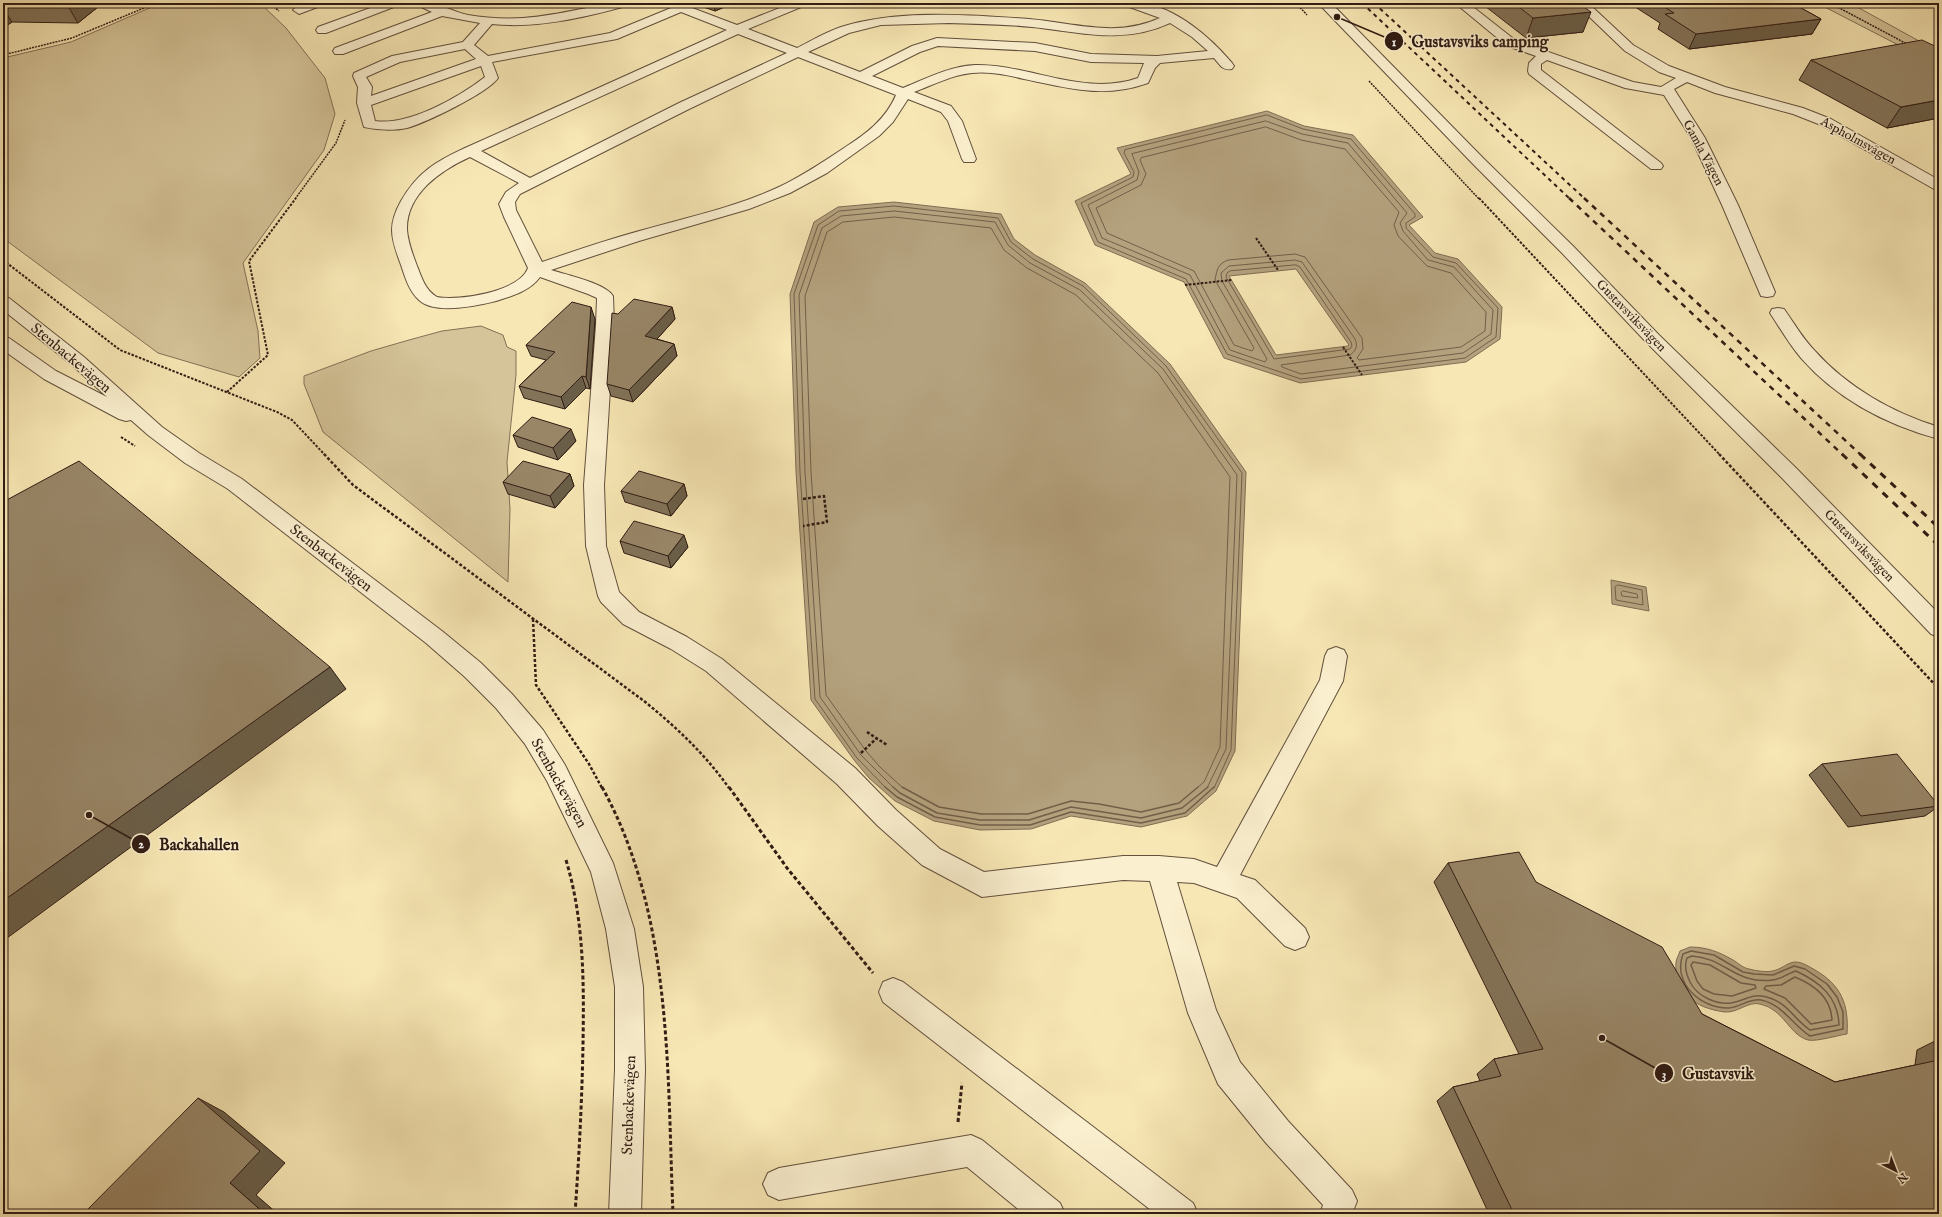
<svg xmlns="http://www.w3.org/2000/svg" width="1942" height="1217" font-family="'IM FELL English',serif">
<rect width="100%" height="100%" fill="#f7e7b4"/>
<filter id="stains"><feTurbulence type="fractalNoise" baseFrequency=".005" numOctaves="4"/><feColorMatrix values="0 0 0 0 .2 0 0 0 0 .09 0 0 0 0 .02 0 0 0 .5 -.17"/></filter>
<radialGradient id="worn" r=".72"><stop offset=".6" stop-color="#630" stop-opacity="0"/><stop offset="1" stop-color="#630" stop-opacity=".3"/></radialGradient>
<g fill="#d5c499" stroke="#837056">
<path d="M161,3H260L286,28L325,78L335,114L324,150L243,263L258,331L260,358L239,377L158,353L3,238V58L71,42Z"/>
<path d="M1817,3H1850L1939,52V66Z"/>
<path d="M481,326L503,335L507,347L516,351V375L507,462L510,509L508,582L323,432L304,384V376L371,351L409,340L442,331Z"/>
</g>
<g fill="#b4a27e" stroke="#806c54" fill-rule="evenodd">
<path d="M1267,111L1304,126L1353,135L1423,217L1409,225L1435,253L1458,259L1502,307L1500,339L1466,362L1300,383L1224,358L1184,282L1095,245L1075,201L1131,174L1117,148ZM1296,269L1349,345L1348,346L1276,355L1229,276Z"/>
<path d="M894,202L1001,214L1014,239L1035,255L1085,283L1170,364L1246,472L1235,751L1216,791L1187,816L1141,827L1071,816L1031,829L980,830L934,821L895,801L869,778L854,760L811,700L796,472L790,294L814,222L838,207Z"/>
<path d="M1611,580L1646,587L1649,611L1612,604Z"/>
<path d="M1690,947C1707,947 1719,952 1733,960C1738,963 1743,968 1749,969C1757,971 1768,973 1776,970C1783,968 1788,962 1796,962C1802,962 1810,967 1815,970C1841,985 1849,1004 1847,1034C1839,1035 1816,1042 1808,1040C1789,1035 1784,1009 1760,1004C1748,1001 1738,1013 1725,1012C1716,1011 1700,1007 1694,1001C1686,992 1674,975 1676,963C1676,959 1679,955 1680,951Z"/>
</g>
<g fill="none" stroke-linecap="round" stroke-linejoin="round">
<g stroke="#725f49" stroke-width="1">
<path d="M1267,115L1303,129L1351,139L1415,214V217L1406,223V228L1433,257L1456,263L1498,308L1496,337L1465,358L1301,379L1227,354L1186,279L1098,242L1081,203L1133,177L1134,172L1124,153L1125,150Z"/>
<path d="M1266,121L1302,134L1348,143L1407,213L1400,223L1403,231L1428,260L1454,267L1493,310L1491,334L1463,353L1301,374L1282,367L1281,365L1350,355C1356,351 1358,346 1355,339L1302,262L1295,260L1229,266L1221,273L1222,281L1267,359L1265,362L1230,350L1190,275L1102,238L1088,205L1137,180L1139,172L1132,154Z"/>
<path d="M1266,127L1301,140L1345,149L1399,212L1394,225L1398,236L1427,266L1451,273L1486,312L1485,331L1461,347L1359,360L1357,358L1363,349L1362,338L1305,257L1295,254L1228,260C1218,264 1217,269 1215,280L1254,348L1252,351L1234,345L1194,271L1107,233L1096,208L1141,185L1146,174L1140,160L1141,158Z"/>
<path d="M1296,265L1300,267L1351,342L1352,346L1350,349L1274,359L1226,277L1227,273L1230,271Z"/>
<path d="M1618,585L1642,590L1643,605L1616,600L1615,587Z"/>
<path d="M1623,591L1637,594L1638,598L1622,596L1621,593Z"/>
<path d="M886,788L857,758L815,699L800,472L794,294L818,225L839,211L894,206L998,218L1011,242L1033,259L1083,286L1166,366L1242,473L1231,750L1214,788"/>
<path d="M894,788L861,755L820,697L805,472L799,295L822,228L841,216L894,211L995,222L1008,245L1030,263L1080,290L1163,369L1237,475L1226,749L1207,788"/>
<path d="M903,788L880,767L866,751L826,695L811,472L805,296L827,232L843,222L894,217L991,228L1004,250L1027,268L1076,295L1158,373L1230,477L1220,747L1204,782L1197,788"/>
</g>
<g stroke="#725f49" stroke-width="1.5">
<path d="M885,787L897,797L935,817L980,825H1030L1071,812L1141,823L1185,813L1214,787"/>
<path d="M893,787L900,793L937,813L980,820H1029L1071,807L1141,818L1182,808L1208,787"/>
<path d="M902,787L939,807L981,814H1028L1071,801L1099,804L1141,812L1179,803L1198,787"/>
<path d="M1691,951L1714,955L1743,972L1754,974L1773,975L1794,966L1805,969L1827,984L1837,997L1843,1012V1029L1810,1036C1793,1025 1782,1004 1761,1000C1750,998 1740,1007 1729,1008C1701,1009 1672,983 1683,954Z"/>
<path d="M1692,956C1725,958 1736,985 1773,980C1782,979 1788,973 1796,971C1820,982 1838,997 1839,1025L1810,1030C1795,1020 1788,1004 1770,998C1751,992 1748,1000 1731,1003C1716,1005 1697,996 1690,982C1686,974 1684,966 1687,958Z"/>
<path d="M1693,962L1710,965L1741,983L1755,985L1756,988L1732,996L1714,994L1703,989L1697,981L1691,965Z"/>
<path d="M1795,977C1814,985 1831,997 1832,1020L1811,1024L1785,998L1764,989L1766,986L1781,985Z"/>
</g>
<defs>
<g id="minor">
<path d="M308,3H325L323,5L299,14L293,10L295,8Z"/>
<path d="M384,3H401L399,5L326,33H318L316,30L318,27Z"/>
<path d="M415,3C420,3 426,2 431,3C442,5 455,12 468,15C485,18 505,19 523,18C560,16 595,3 632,3L630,5C586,17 538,29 492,24L474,45L488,56L610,33L671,8L662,3H679L737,25L792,3H808L806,5L748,29L797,48C811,41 826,32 841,27C897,9 971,15 1029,19C1075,23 1116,38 1160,18L1124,5L1122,3C1128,3 1135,2 1141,3C1176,7 1211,38 1232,63L1234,66L1232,69C1223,71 1220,65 1214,58L1160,63L1155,68L1148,83C1103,99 1068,88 1024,79C1008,75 990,71 972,73C952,75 933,85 914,92L951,106L962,121L976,159L974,162H964L962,159L948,121L941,112L908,99L893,122L879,136L827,173L790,193L749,209L639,241L551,270C567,275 605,283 613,296L614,325L604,485L606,546L619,592L639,612L687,637L722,659L855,768L896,810L940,849L984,872L1123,856H1159L1194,859L1217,867L1320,680L1325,656L1328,650L1336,647L1344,650L1347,656L1343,681L1240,875L1255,880L1305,928L1309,937L1305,946L1295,950L1285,946L1237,898L1194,883L1177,882L1216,1010L1240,1062L1288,1121L1352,1190L1357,1201L1352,1214H1320L1323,1205L1266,1143L1218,1084L1188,1013L1150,881L1123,880L982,897L922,865L878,826L837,784L706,671L671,649L623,624L601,602L598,596L586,546L584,485L596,325L597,298L588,294L540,277C530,291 512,296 496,301C476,306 435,315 419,300C409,291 405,277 401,265C397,254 392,242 392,230C392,220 396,210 401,201C418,172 435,162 465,148L727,30L681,12L617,39L492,62L498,78C488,93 425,123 407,128C393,131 378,130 364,127L357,103L358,87L353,76L354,73L392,56L463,42L480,23L442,16L343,54H335L333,51L335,48L432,12L417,5ZM949,23C976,24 1004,24 1032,27C1081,32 1122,45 1170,23L1192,37L1208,51L1157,56L1091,54L1035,43L937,38L912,46L860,72L808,52L849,33L881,25ZM738,34L787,53L679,103L530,178L481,151ZM938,46L1035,51L1091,62L1144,63L1138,78C1084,97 1029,64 975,65C950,66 925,79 903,88L872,76L920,52ZM465,49L476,59L371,96L372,87L366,77L400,62ZM798,57L896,95C886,119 866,134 844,148C823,162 802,176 779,187C736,207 689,217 643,230C609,239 575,251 542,262L516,210L515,202L520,194L689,109ZM481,66L485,77C459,97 409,126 375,121L371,105ZM470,157L519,183L506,192L499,204L504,217L528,268C519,292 459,301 437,297C425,290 422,278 417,266C413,255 408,243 407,230C406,194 441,170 470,157Z"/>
<path d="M1318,3H1331L1484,159L1574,247L1659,335L1796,468L1939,614V637L1931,634L1782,478L1647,343L1562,253L1474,165Z"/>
<path d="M1455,3H1468L1515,40L1633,82L1661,87L1676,78L1659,72L1625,51L1575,3H1588L1633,45L1669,66L1725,87L1803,108L1831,119L1939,180V190L1934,189L1821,125L1793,114L1715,93L1687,82L1674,89L1705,138L1738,205L1775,292L1773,296L1767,297L1761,296L1722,205L1691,138L1664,95L1625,88L1547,60L1541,64V70L1661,163L1663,166L1661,169H1651L1529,74L1528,71L1529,63L1536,56L1507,46Z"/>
<path d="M3,297L9,298L84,357L162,427L199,453L242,479L442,631L481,663L512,694L543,730L565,765L613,863L634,929L643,987L645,1069L641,1214H609L615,1069V987L606,929L591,872L547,781L525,744L496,708L465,677L426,643L228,489L185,463L148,435L131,420L126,421L119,419L44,379L3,350V337L9,338L56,371L107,397L72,365L3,310Z"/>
<path d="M1778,308L1784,309C1794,323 1803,339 1815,351C1847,387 1893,413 1939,427V439C1887,425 1837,399 1801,358C1789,344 1780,328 1770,313L1772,309Z"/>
<path d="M893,978L903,982L1193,1203L1198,1214H1156L883,1002L879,992L883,982Z"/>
<path d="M971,1135L982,1140L1060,1203L1065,1214H1024L967,1167L779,1200L768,1195L763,1184L768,1173L779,1168Z"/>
</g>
</defs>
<use href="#minor" stroke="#624f3c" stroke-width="2"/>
<g stroke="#311c14" stroke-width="1.5" stroke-dasharray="2 1" stroke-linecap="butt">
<path d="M269,3L279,11"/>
<path d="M1296,3L1307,15"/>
<path d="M1830,3L1907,44"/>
<path d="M3,55L72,38L156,3"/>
<path d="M1369,81L1479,199"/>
<path d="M295,199L336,143L345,120"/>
</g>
<g stroke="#311c14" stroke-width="2" stroke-dasharray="2.5 1.5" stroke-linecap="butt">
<path d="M1479,198L1720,455"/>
<path d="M1256,238L1278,270"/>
<path d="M3,260L120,350L277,412L292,420L325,455"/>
<path d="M1185,285L1232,280"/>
<path d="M1343,347L1362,375"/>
<path d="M227,392L268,355L249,261L296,198"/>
<path d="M121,437L135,446"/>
</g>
<g stroke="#311c14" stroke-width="2.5" stroke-dasharray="3 2" stroke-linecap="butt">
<path d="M324,454L353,485L644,701C676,727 705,754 729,788"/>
<path d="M1719,454L1939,689"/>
<path d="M803,499L824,496L827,522L803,526"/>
<path d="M533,619L536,685L589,764L602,788"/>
<path d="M867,732L887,745"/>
<path d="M861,753L877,738"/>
</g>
<g stroke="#311c14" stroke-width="3" stroke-dasharray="4 2.5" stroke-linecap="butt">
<path d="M602,787C673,916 667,1071 673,1214"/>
<path d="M729,787L787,868L873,973"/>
<path d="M566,860C584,920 584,981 583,1044C582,1101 579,1157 575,1214"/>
<path d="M958,1122L962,1083"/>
</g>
<use href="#minor" fill="#faefce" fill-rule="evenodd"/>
<g stroke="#311c14" stroke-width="2" stroke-dasharray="4 4" stroke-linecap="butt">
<path d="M1362,3L1570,199"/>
<path d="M1374,3L1585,199"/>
</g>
<g stroke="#311c14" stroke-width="2.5" stroke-dasharray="5.5 5.5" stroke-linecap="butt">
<path d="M1569,198L1843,455"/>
<path d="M1584,198L1861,455"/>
</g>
<g stroke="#311c14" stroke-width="3" stroke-dasharray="7 7" stroke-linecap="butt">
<path d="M1842,454L1939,546"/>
<path d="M1860,454L1939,528"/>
</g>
</g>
<g fill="#837359" stroke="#311c14">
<path d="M3,3H103L78,23L12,22L3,28Z"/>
<path d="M692,3H734L715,11Z"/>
<path d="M1481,3H1578L1583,32L1526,38Z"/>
<path d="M1629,3H1792L1821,19L1812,34L1689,49L1658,29L1660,23Z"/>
<path d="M1811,60L1939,118L1887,128L1799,80Z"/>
<path d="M672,307L675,319L657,339L674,344L677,356L633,402L611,396L607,384Z"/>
<path d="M595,319L590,389L586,388L565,409L524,398L519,386L546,360L531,356L526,345Z"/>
<path d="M513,435L576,441L558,460L518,447Z"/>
<path d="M570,474L574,486L555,508L508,494L503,482Z"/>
<path d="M684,484L687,496L671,516L625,502L621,491Z"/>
<path d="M620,541L688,547L671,568L624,553Z"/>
<path d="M1822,764L1939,806L1925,816L1848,827L1809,775Z"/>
<path d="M1448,863L1536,882L1702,1014L1835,1082L1915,1065L1917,1050L1939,1039V1214H1489L1437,1101L1453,1087L1480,1081L1477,1074L1494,1059L1519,1054L1434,882Z"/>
</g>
<g fill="#6a5e48" stroke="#311c14">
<path d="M66,3H103L78,23Z"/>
<path d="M714,3H734L715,11Z"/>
<path d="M3,8L12,22L3,28Z"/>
<path d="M1591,12L1583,32L1526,38L1533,18Z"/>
<path d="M1821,19L1812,34L1689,49L1696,34Z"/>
<path d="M1939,100V118L1887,128L1901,107Z"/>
<path d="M591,307L595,319L590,389L586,377Z"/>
<path d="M672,307L675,319L649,348L645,336Z"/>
<path d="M674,344L677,356L633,402L629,390Z"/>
<path d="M582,376L586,388L565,409L561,397Z"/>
<path d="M571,429L576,441L558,460L553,448Z"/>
<path d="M570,474L574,486L555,508L550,496Z"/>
<path d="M684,484L687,496L671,516L667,504Z"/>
<path d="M684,535L688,547L671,568L668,556Z"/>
<path d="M330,667L346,689L3,941V901Z"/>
<path d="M198,1098L224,1112L285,1163L256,1195L278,1214H265L230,1183Z"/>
</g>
<g fill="#988667" stroke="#311c14">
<path d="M1514,3H1578L1591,12L1533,18Z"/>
<path d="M1658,3H1792L1821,19L1696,34L1665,14L1674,13Z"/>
<path d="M1922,40L1939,48V100L1901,107L1811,60Z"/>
<path d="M634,299L672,307L645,336L674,344L629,390L607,384L612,313L618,314Z"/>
<path d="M572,302L591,307L586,377L582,376L561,397L519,386L555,352L526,345Z"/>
<path d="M532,417L571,429L553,448L513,435Z"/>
<path d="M79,461L330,667L3,901V502Z"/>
<path d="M523,461L570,474L550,496L503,482Z"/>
<path d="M639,471L684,484L667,504L621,491Z"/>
<path d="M634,521L684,535L668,556L620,541Z"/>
<path d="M1897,754L1939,806L1861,816L1822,764Z"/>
<path d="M1519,852L1536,882L1662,947L1702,1014L1835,1082L1939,1060V1214H1514L1453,1087L1501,1076L1494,1059L1543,1049L1448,863Z"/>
<path d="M198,1098L260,1151L230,1183L265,1214H83Z"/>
</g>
<g text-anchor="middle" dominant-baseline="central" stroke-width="3" stroke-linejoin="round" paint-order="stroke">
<g font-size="13" fill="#311c14" stroke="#faefce">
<text transform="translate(1858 141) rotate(29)">Aspholmsvägen</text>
<text transform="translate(1703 153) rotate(62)">Gamla Vägen</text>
<text transform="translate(1631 316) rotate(46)">Gustavsviksvägen</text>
<text transform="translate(1859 546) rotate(46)">Gustavsviksvägen</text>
</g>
<g font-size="15" fill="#311c14" stroke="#faefce">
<text transform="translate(71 358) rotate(40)">Stenbackevägen</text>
<text transform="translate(331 558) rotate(38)">Stenbackevägen</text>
<text transform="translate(559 783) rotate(61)">Stenbackevägen</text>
<text transform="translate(629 1105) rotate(-88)">Stenbackevägen</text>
</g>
</g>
<path fill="none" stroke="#311c14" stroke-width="1.5" d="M1337 17L1394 41M89 815L141 844M1602 1038L1664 1073"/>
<g fill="#311c14" stroke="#faefce" stroke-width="1.5">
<circle cx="1337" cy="17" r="4"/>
<circle cx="89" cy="815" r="4"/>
<circle cx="1602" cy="1038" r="4"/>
<circle cx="1394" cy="41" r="10"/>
<circle cx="141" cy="844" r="10"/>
<circle cx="1664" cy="1073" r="10"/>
</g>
<g font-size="12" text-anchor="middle" font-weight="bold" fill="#fff">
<text x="1394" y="46">1</text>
<text x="141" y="848">2</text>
<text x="1664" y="1078">3</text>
</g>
<g font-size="16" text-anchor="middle" font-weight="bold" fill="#311c14" stroke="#faefce" stroke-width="3" stroke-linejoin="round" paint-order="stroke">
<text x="1480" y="47">Gustavsviks camping</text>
<text x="199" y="850">Backahallen</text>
<text x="1718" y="1079">Gustavsvik</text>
</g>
<rect width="1942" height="1217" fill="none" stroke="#f7e7b4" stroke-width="16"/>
<rect x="4" y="4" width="1934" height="1209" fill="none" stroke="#311c14" stroke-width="2"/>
<rect x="8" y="8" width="1926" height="1201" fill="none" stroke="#311c14"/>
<g transform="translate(1896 1171) rotate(138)" stroke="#faefce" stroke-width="3" paint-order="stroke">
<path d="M0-3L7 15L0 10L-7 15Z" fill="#311c14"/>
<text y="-6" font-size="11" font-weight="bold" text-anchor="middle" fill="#311c14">N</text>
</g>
<rect width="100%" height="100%" filter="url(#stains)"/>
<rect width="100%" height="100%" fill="url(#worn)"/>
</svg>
